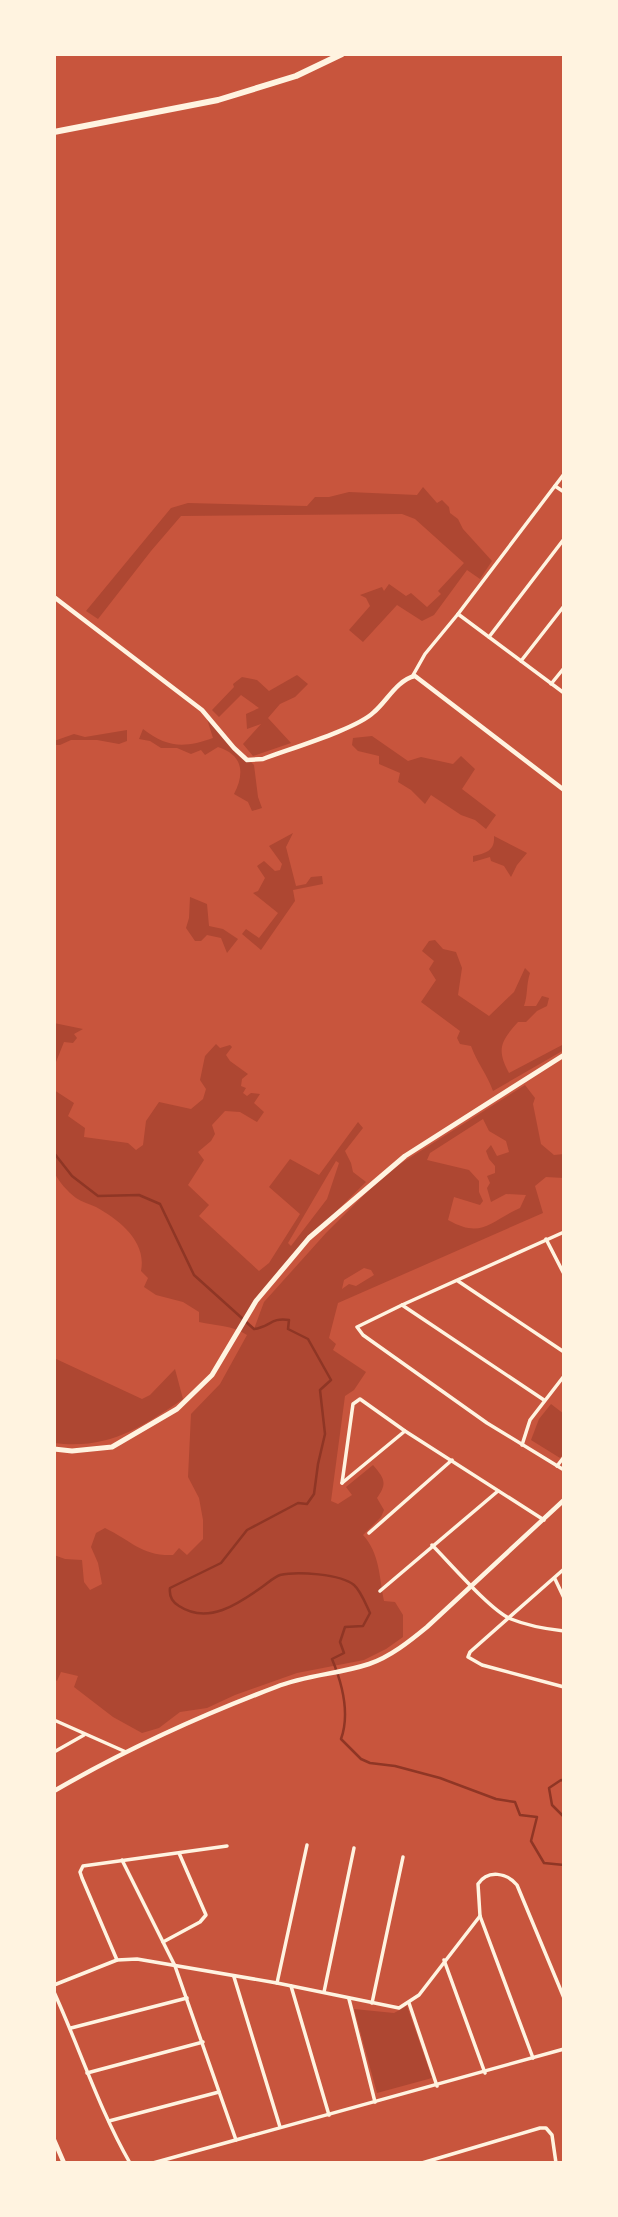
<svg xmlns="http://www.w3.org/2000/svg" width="618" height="2217" font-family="Figtree,sans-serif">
<rect width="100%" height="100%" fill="#c8553d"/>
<g fill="#ae4732" fill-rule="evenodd">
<path d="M423,487L437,503L442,500L449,507L450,513L458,519L463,529L492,561L480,579L467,570L434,615L422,621L397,605L363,642L349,630L370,606L366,598L360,595L382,587L384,591L389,584L406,596L411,593L427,607L441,594L438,591L464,563L415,519L402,514L181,516L151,551L98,619L86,611L171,508L188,503L307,506L315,497H329L349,492L417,495Z"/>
<path d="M297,675L308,684L295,697L280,704L268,718L291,743L253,756L243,744L261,724L247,729L246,714L259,708L241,695L219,717L212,710L234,687L233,684L242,677L257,680L269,691Z"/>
<path d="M207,719L254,765L258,797L262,808L252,811L248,802L234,794C245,773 243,755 218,747L205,755L201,750L191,754L177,748H161L150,741L139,739L143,729C167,748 185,748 213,738Z"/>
<path d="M127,730V741L119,744L97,740H71L60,745H54V741L74,734L85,737Z"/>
<path d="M372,736L408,761L421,757L453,764L461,756L475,769L462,789L496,815L486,829L475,820L461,815L431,795L425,804L411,790L398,782L400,773L379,764V756L358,751L352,745L353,738Z"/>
<path d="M293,833L286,847L296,886L306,884L311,877L322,876L323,884L293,890L295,901L261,950L242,934L246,929L259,938L278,913L253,893L258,891L265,878L257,866L264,861L275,871L280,870L282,864L269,846Z"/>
<path d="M494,836L527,853L517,865L511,877L504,866L491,861L490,857L473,862V856C486,853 495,851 494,836Z"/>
<path d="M190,897L207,904L209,926L223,929L238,939L227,953L221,938L207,935L201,941H195L186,928L189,918Z"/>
<path d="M435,940L443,949L456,952L462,968L458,995L489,1016L514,992L525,968L530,973C526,985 528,995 524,1006H536L542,996L549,998L547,1006L537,1011L526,1022H518C501,1041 496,1049 509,1073L564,1044V1050L493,1091C487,1074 477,1063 471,1046L460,1044L457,1038L460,1031L421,1002L436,980L429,969L434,961L422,951L429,941Z"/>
<path d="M54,1023L83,1029L74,1034L77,1038L73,1043L64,1042L54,1067Z"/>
<path d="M216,1044L220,1048L230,1045L232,1047L226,1055L230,1061L248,1074L242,1079L241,1086L246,1088L243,1093L247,1096L251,1093L260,1094L254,1103L264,1112L257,1122L240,1112L225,1111L212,1125L215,1134L211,1141L198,1152L204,1160L188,1185L209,1205L199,1216L259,1271L269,1263L300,1214L269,1187L290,1159L319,1175L358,1122L363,1128L345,1151L351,1163L353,1172L366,1182L299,1248L242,1319L254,1329L264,1302L326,1233L369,1190L400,1164L525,1085L535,1098L533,1104L541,1144L554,1155L564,1154V1178L546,1177L535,1186L543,1213L338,1303L329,1338L336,1344L333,1350L366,1372L354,1390L345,1396L331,1501L338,1504L352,1495L346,1487L373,1465C384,1478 388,1483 377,1498L384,1510L381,1517L363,1535C380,1554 379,1576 384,1601L395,1602L403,1615V1637L386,1649L364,1660L297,1673L235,1695L207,1708L180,1712L159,1728L142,1733L113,1717L74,1687L78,1676L61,1672L57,1681L54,1678V1555L65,1559L82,1560L84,1582L90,1590L102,1584L98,1563L91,1547L96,1533L105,1528C132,1541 141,1556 173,1555L179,1548L187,1555L203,1539V1520L199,1498L188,1477L191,1414L220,1384L247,1335C232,1325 216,1326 199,1322V1312L183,1302L156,1295L144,1287L148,1278L141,1271C147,1241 119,1220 96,1207C90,1204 82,1202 76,1198C67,1191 59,1182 54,1172V1090L74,1103L68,1116L85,1128L84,1137L128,1143L136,1150L143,1145L146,1121L159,1102L191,1109L203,1099L206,1089L200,1080L205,1056ZM483,1119L489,1131L506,1141L509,1152L497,1156L491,1145L486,1151L489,1159L495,1166V1173L487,1176L490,1183L487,1188L491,1202L506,1194L526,1195L520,1208C489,1222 482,1239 448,1220L454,1197L480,1205L483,1201L479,1192V1181L469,1170L427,1160L430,1153ZM336,1161L339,1163L327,1199L291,1246L288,1243ZM364,1268L371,1270L374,1275L356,1286L349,1284L342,1289L344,1280Z"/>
<path d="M54,1358L142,1399L150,1395L175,1369L183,1399C141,1428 107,1450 54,1443Z"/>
<path d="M551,1404L564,1414V1453L560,1458L531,1440L539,1419Z"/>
<path d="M407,2006L432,2078L377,2093L354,2009L394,2013Z"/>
</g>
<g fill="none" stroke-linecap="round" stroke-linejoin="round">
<g stroke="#8f3625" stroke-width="2.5">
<path d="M54,1153L72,1176L98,1196L139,1195L160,1204L194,1275L254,1329C270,1327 271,1317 289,1320L288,1329L308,1339L331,1380L320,1390L325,1434L318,1464L314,1494L307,1504L298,1503L247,1530L221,1563L170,1588C169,1596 172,1602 179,1606C208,1625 238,1604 262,1587C268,1583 274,1577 280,1575C297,1571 341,1574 354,1585C361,1591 366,1605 370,1613L363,1626L345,1627L340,1642L344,1653L332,1659C342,1683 350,1714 341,1739L361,1759L370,1763L395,1766L440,1778L496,1799L515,1802L520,1815L537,1817L531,1841L544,1863L564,1865"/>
<path d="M564,1781L561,1780L549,1788L552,1805L564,1817"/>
</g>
<g stroke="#fff3e0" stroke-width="3.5">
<path d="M555,486L564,492"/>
<path d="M458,614L564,693"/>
<path d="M489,637L564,539"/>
<path d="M521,661L564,606"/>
<path d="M412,677L425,654L458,614L564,474"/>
<path d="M551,684L564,668"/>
<path d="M564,1232L402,1305L357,1327L363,1335L487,1423L564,1470"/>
<path d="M546,1239L564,1274"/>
<path d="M458,1281L564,1352"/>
<path d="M402,1305L544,1400"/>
<path d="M522,1445L530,1420L564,1376"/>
<path d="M557,1466L564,1457"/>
<path d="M342,1483L353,1404L360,1399L405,1431L544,1520"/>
<path d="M342,1483L405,1431"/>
<path d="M369,1533L452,1460"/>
<path d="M432,1545C449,1562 491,1611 511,1619C528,1626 546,1629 564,1631"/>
<path d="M564,1569L470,1652L468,1657L482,1665L564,1687"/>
<path d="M555,1579L564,1598"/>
<path d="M380,1591L498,1491"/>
<path d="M54,1720L126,1752"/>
<path d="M54,1752L84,1735"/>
<path d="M122,1860L175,1966L236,2140"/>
<path d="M163,1942L200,1922L206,1915L179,1853"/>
<path d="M117,1960L82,1878L80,1872L83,1866L227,1846"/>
<path d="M444,1960L485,2073"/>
<path d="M234,1977L280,2127"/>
<path d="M277,1983L307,1845"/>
<path d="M54,1985L117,1960L137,1959L277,1983L399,2008L419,1995L480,1916"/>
<path d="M291,1986L329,2115"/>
<path d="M54,1992C80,2049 99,2109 130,2163"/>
<path d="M324,1992L354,1848"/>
<path d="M349,1999L375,2102"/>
<path d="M372,2003L403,1857"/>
<path d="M409,2003L437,2086"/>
<path d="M71,2028L187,1998"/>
<path d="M533,2058L480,1916L478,1884C488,1869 507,1873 517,1885L564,1998"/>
<path d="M87,2073L203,2042"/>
<path d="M109,2121L219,2092"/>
<path d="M153,2163L564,2049"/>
<path d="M422,2163L540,2128H546L552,2135L556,2163"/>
</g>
<g stroke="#fff3e0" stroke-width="4.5">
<path d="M54,597L202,710L234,748L247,760L263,759C289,749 357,729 374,712C387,701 397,680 415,676L564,790"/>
<path d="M54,1791C125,1750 199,1716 276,1687C306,1675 339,1674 369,1664C390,1657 410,1641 427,1627L564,1500"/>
<path d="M54,2140L64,2163"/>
</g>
<path stroke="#fff3e0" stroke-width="5" d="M54,1449L72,1451L112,1447L177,1409L212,1375L256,1301L309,1238L405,1156L564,1055"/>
<path stroke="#fff3e0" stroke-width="6" d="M54,132L218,100L296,76L342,54"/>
</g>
<rect width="618" height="2217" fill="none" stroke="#fff3e0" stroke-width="112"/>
</svg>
